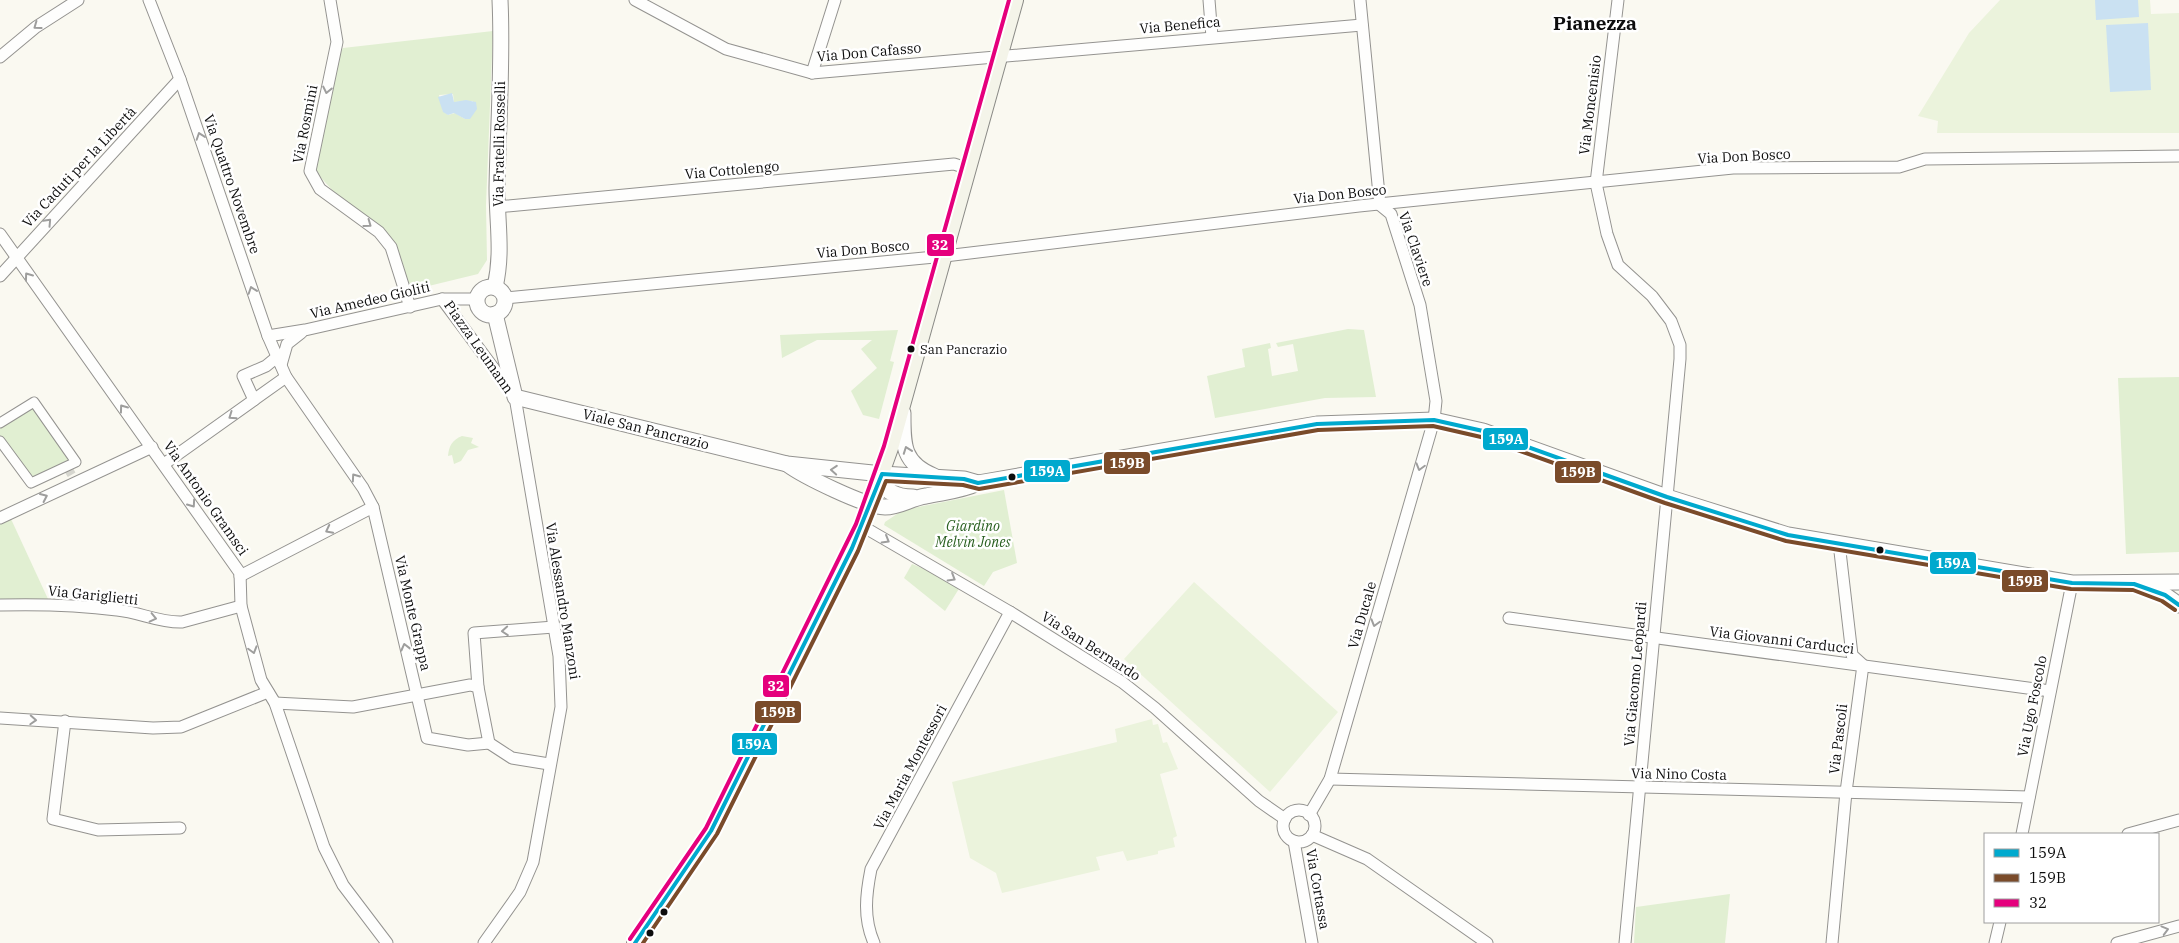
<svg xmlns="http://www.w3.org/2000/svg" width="2179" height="943" font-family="'IBM Plex Serif',serif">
<rect width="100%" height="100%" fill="#faf9f1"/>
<g fill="#e1efd2" fill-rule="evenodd">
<path d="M493,31L486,205L487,260L478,274L408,291L395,247L335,193L313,169L336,62L343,48ZM453,94L454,102L473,101L465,119L455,113L448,115L443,111L439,95Z"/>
<path d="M1348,329L1364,330L1376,397L1325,398L1215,418L1207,376L1245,367L1242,349L1270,343L1271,348L1268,349L1272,376L1298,371L1293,344L1278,347L1276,343Z"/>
<path d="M898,330L890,361L894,362L879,419L863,415L851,391L877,368L861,349L872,340H817L782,358L780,335Z"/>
<path d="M2179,377V552L2126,554L2118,378Z"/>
<path d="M34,405L73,461L33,480L0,437V427Z"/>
<path d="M462,436L473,438L471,443L479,447L468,450L461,461L454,464L452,455L448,456C449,446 452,440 462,436Z"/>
<path d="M1004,490L1017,563L993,572L984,586L884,525L885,522L903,510Z"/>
<path d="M11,519L48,599L0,601V524Z"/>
<path d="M912,564L962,584L945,611L904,578Z"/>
<path d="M1730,894L1725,943H1634L1636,907Z"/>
</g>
<g fill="#ebf3dc">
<path d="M2000,0H2150L2151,14L2179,13V133H1937L1938,121L1918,116L1969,33Z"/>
<path d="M1194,582L1338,712L1270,792L1124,659Z"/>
<path d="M1152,719L1153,725L1158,724L1163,743L1167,742L1178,769L1160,774L1177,836L1173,838L1175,847L1158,851V854L1127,861L1123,851L1096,857L1100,870L1002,893L996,873L970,858L952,782L1117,742L1115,729Z"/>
</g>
<g fill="#cae1f2">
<path d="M2095,0H2138L2139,17L2096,20Z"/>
<path d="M2148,23L2151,90L2110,92L2106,25Z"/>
<path d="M452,93L454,102L466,100L476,102L477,109L470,119H465L454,113L448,115L443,112L438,97Z"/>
</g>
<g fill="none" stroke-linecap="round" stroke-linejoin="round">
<path stroke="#d6d6cf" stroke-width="9" stroke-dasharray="9 4.5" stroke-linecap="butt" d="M67,467L76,482"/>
<defs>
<path id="pedestrian" d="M0,423L34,402L76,462L31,483L0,441"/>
<g id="minor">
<path d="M149,0L180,79L268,336L286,377L363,488L373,507L427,738L468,745L489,743"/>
<path d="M330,0L337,42L310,171L320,189L379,232L391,247L410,307"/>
<path d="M635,0L726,49L812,73L1362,25"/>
<path d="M1209,0L1212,37"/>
<path d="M1618,0L1596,183L1607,234L1618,265L1652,296L1671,321L1680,345V359L1625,943"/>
<path d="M0,57L36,27L78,0"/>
<path d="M812,73L835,0"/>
<path d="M497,207L954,164L969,169"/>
<path d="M0,234L240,573L241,606L261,680L275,703L324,847L343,885L387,943"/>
<path d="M0,276L180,79"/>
<path d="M505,298L945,256L1359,206L1733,168L1899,167L1925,159L2179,156"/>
<path d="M442,299L515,397L559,656L561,707L533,862L520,892L484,943"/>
<path d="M268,336L305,330L442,299H477"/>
<path d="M281,365L287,344L301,333"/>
<path d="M254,400L243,376L266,366L277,357"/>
<path d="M164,464L286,377"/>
<path d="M0,518L152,447"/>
<path d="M862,526L1010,612L1122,682L1155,708L1259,801L1285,819"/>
<path d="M240,576L373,507"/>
<path d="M0,605C39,604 78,605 117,610C139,612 160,623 182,622L241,606"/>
<path d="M1509,618L2050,691"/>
<path d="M478,687L474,633L554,627"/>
<path d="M275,703L353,707L470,685L478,687L489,743L512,758L549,764"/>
<path d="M0,718L153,728L181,727L268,692"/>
<path d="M65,721L53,819L98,830L180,828"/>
<path d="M1330,779L2029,797"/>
<circle cx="1299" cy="826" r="16"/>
<path d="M1309,815L1330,779L1434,420L1436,401L1420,305L1391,214L1380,205L1360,0"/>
<path d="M2022,834L2072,583"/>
<path d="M2128,834L2179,820"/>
<path d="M1312,835L1367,859L1487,943"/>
<path d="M1294,841L1312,943"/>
<path d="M874,943C863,918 866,894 871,869L1010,612"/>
<path d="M1832,943L1846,792L1863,665L1852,655L1839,543"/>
<path d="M1995,943L2000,922"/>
<path d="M2117,943L2179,926"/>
</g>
<g id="tertiary">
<path d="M495,287C503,252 497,224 497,188C498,126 503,63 500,0"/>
<circle cx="491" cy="301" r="14"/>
<path d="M495,314L515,397L787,464L882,474L964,479L978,483"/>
<path d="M903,413C903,444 902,463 934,476"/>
<path d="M787,464C803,476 866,507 885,507C900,507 911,498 926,496C944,492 961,491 978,483L1317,424L1434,420L1483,431L1667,497L1788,535L2072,583L2179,582"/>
<path d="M881,476C883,493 898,497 913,497"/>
<path d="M2138,586L2165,595L2179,605"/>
</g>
<path id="secondary" d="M635,943L711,831L862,526L890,448L1015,0"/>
</defs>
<use href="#pedestrian" stroke="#949390" stroke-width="11"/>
<use href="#minor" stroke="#949390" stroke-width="13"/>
<use href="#tertiary" stroke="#949390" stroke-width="17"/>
<use href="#secondary" stroke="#8a8a86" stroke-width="18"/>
<use href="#pedestrian" stroke="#fefefd" stroke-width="9"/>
<use href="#minor" stroke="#fefefd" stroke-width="11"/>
<use href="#tertiary" stroke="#fefefd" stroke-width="15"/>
<use href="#secondary" stroke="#f4f4e9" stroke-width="16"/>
<defs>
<path id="bus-1" d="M635,943L711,831L852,548L882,474L964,479L978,483L1317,424L1434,420L1483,431L1667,497L1788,535L2072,583L2134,584L2165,595L2179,605"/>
<path id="bus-2" d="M643,943L717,834L858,551L886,481L963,485L979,489L1318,430L1433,426L1481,437L1665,503L1786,541L2071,589L2133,590L2162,601L2175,610"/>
<path id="bus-3" d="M630,939L706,828L856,524L884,446L1009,0"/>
</defs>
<use href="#bus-1" stroke="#fff" stroke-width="8"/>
<use href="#bus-2" stroke="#fff" stroke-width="8"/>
<use href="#bus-3" stroke="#fff" stroke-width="8"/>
<use href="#bus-1" stroke="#00a9ce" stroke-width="4"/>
<use href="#bus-2" stroke="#7a4b2a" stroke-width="4"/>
<use href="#bus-3" stroke="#e5007d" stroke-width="4"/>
</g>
<defs><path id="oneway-chevron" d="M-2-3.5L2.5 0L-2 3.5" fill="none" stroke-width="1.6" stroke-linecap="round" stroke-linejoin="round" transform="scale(1.25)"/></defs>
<g stroke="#9e9e9d">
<use href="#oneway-chevron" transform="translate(37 26) rotate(144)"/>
<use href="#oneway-chevron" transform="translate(327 90) rotate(102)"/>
<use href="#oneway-chevron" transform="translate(200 136) rotate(-109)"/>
<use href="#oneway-chevron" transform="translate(48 222) rotate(-47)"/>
<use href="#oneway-chevron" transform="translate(368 224) rotate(36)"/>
<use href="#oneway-chevron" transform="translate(28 276) rotate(-126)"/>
<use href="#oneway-chevron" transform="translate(252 290) rotate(-109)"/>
<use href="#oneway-chevron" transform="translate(123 408) rotate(-126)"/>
<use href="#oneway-chevron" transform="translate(232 416) rotate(145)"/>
<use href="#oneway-chevron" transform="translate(907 450) rotate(-110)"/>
<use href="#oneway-chevron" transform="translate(1420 467) rotate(106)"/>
<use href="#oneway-chevron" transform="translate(834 470) rotate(-176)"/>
<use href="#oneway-chevron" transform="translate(355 477) rotate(-125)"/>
<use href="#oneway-chevron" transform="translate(44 497) rotate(-25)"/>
<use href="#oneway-chevron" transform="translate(192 504) rotate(55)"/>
<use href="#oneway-chevron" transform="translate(329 530) rotate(153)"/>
<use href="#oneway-chevron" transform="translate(886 540) rotate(30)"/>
<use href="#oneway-chevron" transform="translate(952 578) rotate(31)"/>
<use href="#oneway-chevron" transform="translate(153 618) rotate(13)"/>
<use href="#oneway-chevron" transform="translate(1375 623) rotate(106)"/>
<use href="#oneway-chevron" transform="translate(505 631) rotate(176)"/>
<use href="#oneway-chevron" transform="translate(405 647) rotate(-104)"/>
<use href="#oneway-chevron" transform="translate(253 650) rotate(74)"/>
<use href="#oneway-chevron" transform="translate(33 720) rotate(3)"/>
<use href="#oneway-chevron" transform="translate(2165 930) rotate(-15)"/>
</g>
<g fill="#0d0d0d" stroke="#fff" stroke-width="2">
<circle cx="911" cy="349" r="4.5"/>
<circle cx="1012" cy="477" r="4.5"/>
<circle cx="1880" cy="550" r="4.5"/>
<circle cx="664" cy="912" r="4.5"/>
<circle cx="650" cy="933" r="4.5"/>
</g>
<g text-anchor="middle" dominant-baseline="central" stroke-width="5" stroke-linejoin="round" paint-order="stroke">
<g font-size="13" fill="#0d0d0d" stroke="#fff" text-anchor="start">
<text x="920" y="349">San Pancrazio</text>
</g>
<g font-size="14" fill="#0d0d0d" stroke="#fff">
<text transform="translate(1180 25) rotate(-5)">Via Benefica</text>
<text transform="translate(869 52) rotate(-5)">Via Don Cafasso</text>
<text transform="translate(1590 105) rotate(-83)">Via Moncenisio</text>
<text transform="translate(305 124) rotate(-79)">Via Rosmini</text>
<text transform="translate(499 144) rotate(-89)">Via Fratelli Rosselli</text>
<text transform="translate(1744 156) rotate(-3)">Via Don Bosco</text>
<text transform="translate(79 167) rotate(-47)">Via Caduti per la Libertà</text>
<text transform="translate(732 170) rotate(-5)">Via Cottolengo</text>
<text transform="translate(232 184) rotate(71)">Via Quattro Novembre</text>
<text transform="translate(1340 194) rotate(-6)">Via Don Bosco</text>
<text transform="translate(863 249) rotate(-5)">Via Don Bosco</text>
<text transform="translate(1416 249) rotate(71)">Via Claviere</text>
<text transform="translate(370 300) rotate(-13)">Via Amedeo Gioliti</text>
<text transform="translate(479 347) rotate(55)">Piazza Leumann</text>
<text transform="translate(646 429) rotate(14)">Viale San Pancrazio</text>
<text transform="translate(206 498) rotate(55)">Via Antonio Gramsci</text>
<text transform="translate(93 595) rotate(6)">Via Gariglietti</text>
<text transform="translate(563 601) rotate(81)">Via Alessandro Manzoni</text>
<text transform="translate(413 613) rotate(77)">Via Monte Grappa</text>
<text transform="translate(1362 615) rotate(-74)">Via Ducale</text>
<text transform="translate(1782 640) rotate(7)">Via Giovanni Carducci</text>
<text transform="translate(1091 646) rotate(33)">Via San Bernardo</text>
<text transform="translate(1635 674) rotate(-85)">Via Giacomo Leopardi</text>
<text transform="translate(2032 706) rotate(-79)">Via Ugo Foscolo</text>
<text transform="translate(1838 739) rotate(-83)">Via Pascoli</text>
<text transform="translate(910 767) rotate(-62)">Via Maria Montessori</text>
<text transform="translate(1679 774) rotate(1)">Via Nino Costa</text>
<text transform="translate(1318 889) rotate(80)">Via Cortassa</text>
</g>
<g font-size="14" font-style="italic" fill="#2a6021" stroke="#fff">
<text x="973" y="526">Giardino<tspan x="973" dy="16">Melvin Jones</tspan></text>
</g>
<g font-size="19" font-weight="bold" fill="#0d0d0d" stroke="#fff">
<text x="1595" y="23">Pianezza</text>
</g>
</g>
<g stroke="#fff" stroke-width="2">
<rect x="926" y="233" width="29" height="24" rx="5" fill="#e5007d"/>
<rect x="1482" y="427" width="47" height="24" rx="5" fill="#00a9ce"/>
<rect x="1103" y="451" width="48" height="24" rx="5" fill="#7a4b2a"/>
<rect x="1023" y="459" width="48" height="24" rx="5" fill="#00a9ce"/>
<rect x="1554" y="460" width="48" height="24" rx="5" fill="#7a4b2a"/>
<rect x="1929" y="551" width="48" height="24" rx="5" fill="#00a9ce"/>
<rect x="2001" y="569" width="48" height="24" rx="5" fill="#7a4b2a"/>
<rect x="762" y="674" width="28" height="24" rx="5" fill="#e5007d"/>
<rect x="754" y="700" width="48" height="24" rx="5" fill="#7a4b2a"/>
<rect x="731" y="732" width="47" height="24" rx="5" fill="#00a9ce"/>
</g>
<g font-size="14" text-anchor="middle" font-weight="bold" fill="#fff">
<text x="940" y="250">32</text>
<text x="1506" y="444">159A</text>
<text x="1127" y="468">159B</text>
<text x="1047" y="476">159A</text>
<text x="1578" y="477">159B</text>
<text x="1953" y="568">159A</text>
<text x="2025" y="586">159B</text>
<text x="776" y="691">32</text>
<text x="778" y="717">159B</text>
<text x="754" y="749">159A</text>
</g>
<rect x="1984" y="833" width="175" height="90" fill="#ffffff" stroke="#9e9e9e"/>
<rect x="1994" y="849" width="25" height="8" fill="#00a9ce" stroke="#9e9e9e"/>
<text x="2029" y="858" font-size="15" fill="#0d0d0d">159A</text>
<rect x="1994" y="874" width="25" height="8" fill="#7a4b2a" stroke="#9e9e9e"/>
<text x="2029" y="883" font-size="15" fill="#0d0d0d">159B</text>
<rect x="1994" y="899" width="25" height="8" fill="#e5007d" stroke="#9e9e9e"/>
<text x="2029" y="908" font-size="15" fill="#0d0d0d">32</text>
</svg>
